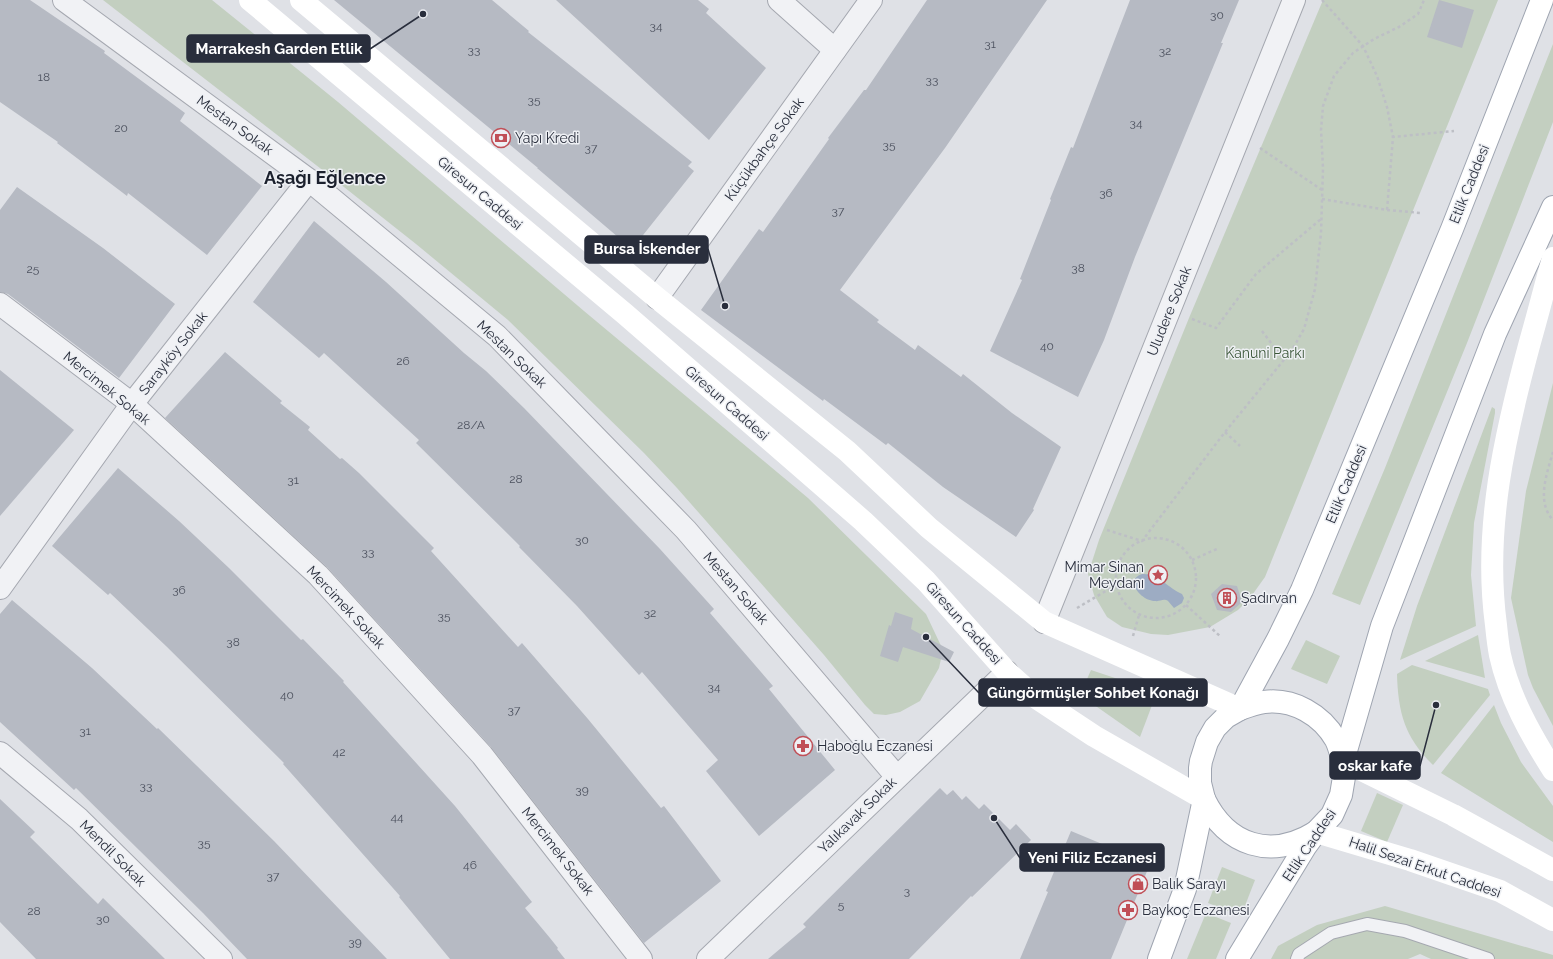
<svg xmlns="http://www.w3.org/2000/svg" width="1553" height="959" font-family="Raleway,sans-serif">
<rect width="100%" height="100%" fill="#dfe1e6"/>
<g fill="#c3cfc0">
<path d="M103,0H212L338,102L584,311L808,498L926,614L943,650L939,668L920,701L900,712L886,715L874,714L865,705L824,655L677,488L644,453L508,320L416,244L325,172Z"/>
<path d="M1323,0H1498L1265,577L1250,598L1238,610L1210,627L1168,635L1151,634L1122,627L1107,617L1094,595L1088,574L1099,540L1189,318Z"/>
<path d="M1553,44V122L1467,343L1360,605L1332,594L1385,468Z"/>
<path d="M1553,383V726L1533,688L1528,675L1511,598L1526,491Z"/>
<path d="M1492,407L1495,409V413L1474,523L1471,575L1476,626L1400,660L1417,606Z"/>
<path d="M1478,635L1485,678L1425,661Z"/>
<path d="M1306,640L1340,656L1327,684L1291,669Z"/>
<path d="M1412,665L1488,689L1490,695L1433,765C1405,738 1398,713 1397,674Z"/>
<path d="M1091,670L1157,692L1140,737L1080,695Z"/>
<path d="M1494,705L1501,723L1521,762L1553,806V842L1441,773Z"/>
<path d="M1377,793L1403,805L1387,842L1361,831Z"/>
<path d="M1222,867L1255,880L1241,916L1208,903Z"/>
<path d="M1385,906L1553,955V959H1431L1420,954L1408,959H1271L1278,946L1317,925Z"/>
<path d="M1206,913L1231,923L1216,959H1187Z"/>
</g>
<path fill="#9dacc3" d="M1142,574C1158,573 1168,588 1182,594L1184,598L1182,603L1174,608C1172,606 1170,603 1168,601C1163,598 1160,602 1155,601C1146,601 1135,592 1134,583C1134,578 1137,576 1142,574Z"/>
<g fill="#b6bac3">
<path d="M0,0H30L105,51L104,53L185,113L180,121L262,186L207,255L128,193L127,196L57,143L58,142L0,102Z"/>
<path d="M334,0H492L529,31L528,32L692,162L688,166L694,171L632,249L537,168H538Z"/>
<path d="M556,0H698L709,9L706,13L766,68L709,140Z"/>
<path d="M927,0H1047L945,148L840,290L879,320L877,322L915,350L918,345L961,377L963,374L1012,413L1061,447L1033,509L1034,510L1016,537L943,487L888,443L886,445L824,399L823,401L701,310L759,229L763,232L829,139L828,138L864,90H866Z"/>
<path d="M1130,0H1239L1221,43H1223L1135,257L1104,340L1078,397L990,351L1022,280L1020,279L1051,200L1050,199L1071,147L1073,148Z"/>
<path d="M1439,0L1474,10L1462,48L1427,37Z"/>
<path d="M17,187L103,248L175,304L119,378L8,294L0,292V210Z"/>
<path d="M314,221L386,282L464,353L486,371L524,408L660,549L714,609L710,613L773,686L769,689L835,770L759,836L706,771L718,760L642,672L639,675L577,606L519,547L520,546L416,443L419,440L324,353L319,358L253,302Z"/>
<path d="M225,352L282,401L280,403L310,427L308,430L340,459L342,458L359,473L434,548L431,551L518,647L522,643L588,719L661,808L664,806L721,881L644,943L491,747L327,567L165,418Z"/>
<path d="M0,370L74,430L0,516Z"/>
<path d="M118,468L179,521L229,568L301,640L303,639L344,681L343,682L455,806L532,902L525,908L550,938L558,948L557,949L565,959H450L399,897L400,896L283,764L284,763L166,646L110,593L108,595L52,546Z"/>
<path d="M1222,584L1237,586L1242,602L1231,612L1217,610L1211,594Z"/>
<path d="M12,600L92,668L157,729L158,728L274,841L387,959H247L203,913L76,788L74,790L0,722V614Z"/>
<path d="M895,612L913,618L911,629L954,652L949,662L903,647L898,662L880,656L889,625L891,626Z"/>
<path d="M940,788L947,795L953,790L962,800L966,796L979,809L984,804L1010,830L1016,824L1031,840L972,897L971,896L909,959H768L806,927L803,924Z"/>
<path d="M0,799L35,832L30,837L98,904L103,898L165,959H36L0,922Z"/>
<path d="M1071,831L1150,864L1118,942L1111,959H1020L1048,892L1046,891Z"/>
</g>
<g fill="none" stroke-linecap="round" stroke-linejoin="round">
<defs>
<path id="lane" d="M1297,959L1299,954L1331,933L1367,924L1405,931L1488,959"/>
<g id="street">
<path d="M64,0L309,180L497,336L686,530L897,777"/>
<path d="M779,0L835,50"/>
<path d="M657,298L871,0"/>
<path d="M0,304L132,404L318,575L482,755L641,959"/>
<path d="M0,588L132,404L309,180"/>
<path d="M1044,622L1294,0"/>
<path d="M0,753L79,819L221,959"/>
<path d="M708,959L1007,672"/>
</g>
<g id="primary">
<path d="M1240,709C1248,706 1256,703 1264,702C1293,698 1322,715 1336,740C1339,746 1341,754 1343,761"/>
<path d="M1204,799C1227,846 1271,860 1316,832"/>
<path d="M1159,959L1185,889L1204,799L1200,783V768L1201,761L1207,742L1215,728L1226,717L1240,709L1278,639L1302,590L1452,229L1542,0"/>
<path d="M1237,959L1305,847L1316,832L1332,815L1341,795L1344,777L1343,761L1382,626L1495,334L1553,207"/>
</g>
</defs>
<use href="#lane" stroke="#a5a8b0" stroke-width="14"/>
<use href="#street" stroke="#a5a8b0" stroke-width="24"/>
<use href="#primary" stroke="#9fa5b1" stroke-width="24"/>
<g stroke="#bdbfc5" stroke-width="2.5" stroke-dasharray="3 3" stroke-linecap="butt">
<path d="M1322,0L1363,46L1377,76L1387,107L1393,137"/>
<path d="M1260,148L1322,190"/>
<path d="M1322,199L1387,210L1393,137L1454,131"/>
<path d="M1387,210L1421,213"/>
<path d="M1192,319L1216,328L1256,274L1321,219"/>
<path d="M1262,331L1284,360"/>
<path d="M1225,432L1240,446"/>
<path d="M1553,452C1547,473 1536,502 1553,520"/>
<path d="M1107,530L1142,541L1225,432L1292,350L1304,329L1315,289L1321,233L1323,168L1321,130L1323,106L1334,76L1353,53L1374,39L1399,27L1418,14L1424,0"/>
<circle cx="1156" cy="578" r="40"/>
<path d="M1192,560L1219,548"/>
<path d="M1186,605L1221,637"/>
<path d="M1077,608L1116,585"/>
<path d="M1133,636L1139,615"/>
</g>
<use href="#lane" stroke="#f1f2f5" stroke-width="12"/>
<use href="#street" stroke="#f1f2f5" stroke-width="22"/>
<g stroke="#fff" stroke-width="22">
<path d="M250,0L625,314L863,521L926,581L1007,672L1035,697L1094,736L1204,799"/>
<path d="M301,0L657,298L847,451L929,528L1044,622L1240,709"/>
<path d="M1553,258C1545,286 1538,314 1530,342C1505,434 1483,529 1496,625C1497,635 1498,645 1500,655C1509,696 1530,734 1553,770"/>
<path d="M1343,761L1453,815L1553,870"/>
<path d="M1316,832L1410,860L1500,891L1553,920"/>
</g>
<use href="#primary" stroke="#fff" stroke-width="22"/>
</g>
<defs>
<symbol id="bank-ring" viewBox="-11 -11 22 22"><circle r="9.5" fill="#eef0f4" stroke="#c04f57" stroke-width="1.5"/><path d="M-6-4H6V4H-6ZM0-2.3a2.3 2.3 0 1 0 0 4.6a2.3 2.3 0 1 0 0-4.6Z" fill="#c04f57"/></symbol>
<symbol id="sight-ring" viewBox="-11 -11 22 22"><circle r="9.5" fill="#eef0f4" stroke="#c04f57" stroke-width="1.5"/><path d="M0-6L1.8-2.2L6-1.7L2.9 1.2L3.7 5.4L0 3.3L-3.7 5.4L-2.9 1.2L-6-1.7L-1.8-2.2Z" fill="#c04f57"/></symbol>
<symbol id="building-ring" viewBox="-11 -11 22 22"><circle r="9.5" fill="#eef0f4" stroke="#c04f57" stroke-width="1.5"/><path d="M-4-6H4V6H1V3H-1V6H-4ZM-2.5-4.3h1.7v1.8h-1.7ZM.8-4.3h1.7v1.8H.8ZM-2.5-1h1.7V.8h-1.7ZM.8-1h1.7V.8H.8Z" fill="#c04f57"/></symbol>
<symbol id="pharmacy-ring" viewBox="-11 -11 22 22"><circle r="9.5" fill="#eef0f4" stroke="#c04f57" stroke-width="1.5"/><path d="M-2-6h4v4h4v4h-4v4h-4v-4h-4v-4h4Z" fill="#c04f57"/></symbol>
<symbol id="shop-ring" viewBox="-11 -11 22 22"><circle r="9.5" fill="#eef0f4" stroke="#c04f57" stroke-width="1.5"/><path d="M-5-2.5h2.3a2.7 3.5 0 0 1 5.4 0H5L5.5 6h-11ZM-1.5-2.5h3a1.5 2.3 0 0 0-3 0Z" fill="#c04f57"/></symbol>
</defs>
<g fill-rule="evenodd">
<use href="#bank-ring" x="490" y="127" width="22" height="22"/>
<use href="#sight-ring" x="1147" y="564" width="22" height="22"/>
<use href="#building-ring" x="1216" y="587" width="22" height="22"/>
<use href="#pharmacy-ring" x="792" y="735" width="22" height="22"/>
<use href="#shop-ring" x="1127" y="873" width="22" height="22"/>
<use href="#pharmacy-ring" x="1117" y="899" width="22" height="22"/>
</g>
<g text-anchor="middle" dominant-baseline="central" stroke-width="3" stroke-linejoin="round" paint-order="stroke">
<g font-size="12" fill="#4c515e">
<text x="1217" y="15">30</text>
<text x="656" y="26">34</text>
<text x="990" y="44">31</text>
<text x="474" y="50">33</text>
<text x="1165" y="51">32</text>
<text x="44" y="77">18</text>
<text x="932" y="80">33</text>
<text x="534" y="100">35</text>
<text x="1136" y="123">34</text>
<text x="121" y="128">20</text>
<text x="889" y="145">35</text>
<text x="591" y="148">37</text>
<text x="1106" y="193">36</text>
<text x="838" y="211">37</text>
<text x="1078" y="268">38</text>
<text x="33" y="269">25</text>
<text x="1047" y="346">40</text>
<text x="403" y="361">26</text>
<text x="471" y="425">28/A</text>
<text x="516" y="479">28</text>
<text x="293" y="480">31</text>
<text x="582" y="540">30</text>
<text x="368" y="552">33</text>
<text x="179" y="590">36</text>
<text x="650" y="613">32</text>
<text x="444" y="616">35</text>
<text x="233" y="642">38</text>
<text x="714" y="687">34</text>
<text x="287" y="695">40</text>
<text x="514" y="710">37</text>
<text x="85" y="731">31</text>
<text x="339" y="752">42</text>
<text x="146" y="786">33</text>
<text x="582" y="790">39</text>
<text x="397" y="817">44</text>
<text x="204" y="843">35</text>
<text x="470" y="865">46</text>
<text x="273" y="876">37</text>
<text x="907" y="891">3</text>
<text x="841" y="905">5</text>
<text x="34" y="911">28</text>
<text x="103" y="919">30</text>
<text x="355" y="942">39</text>
</g>
<g font-size="14" fill="#292e3c" stroke="#eef0f4">
<text transform="translate(235 125) rotate(36)">Mestan Sokak</text>
<text transform="translate(764 149) rotate(-54)">Küçükbahçe Sokak</text>
<text transform="translate(1469 184) rotate(-68)">Etlik Caddesi</text>
<text transform="translate(480 193) rotate(40)">Giresun Caddesi</text>
<text transform="translate(1169 311) rotate(-68)">Uludere Sokak</text>
<text transform="translate(173 353) rotate(-52)">Sarayköy Sokak</text>
<text transform="translate(512 354) rotate(44)">Mestan Sokak</text>
<text transform="translate(107 388) rotate(39)">Mercimek Sokak</text>
<text transform="translate(727 403) rotate(41)">Giresun Caddesi</text>
<text transform="translate(1346 484) rotate(-67)">Etlik Caddesi</text>
<text transform="translate(736 588) rotate(49)">Mestan Sokak</text>
<text transform="translate(346 607) rotate(47)">Mercimek Sokak</text>
<text transform="translate(964 623) rotate(48)">Giresun Caddesi</text>
<text transform="translate(857 815) rotate(-44)">Yalıkavak Sokak</text>
<text transform="translate(1309 845) rotate(-56)">Etlik Caddesi</text>
<text transform="translate(558 851) rotate(52)">Mercimek Sokak</text>
<text transform="translate(113 853) rotate(45)">Mendil Sokak</text>
<text transform="translate(1425 867) rotate(19)">Halil Sezai Erkut Caddesi</text>
</g>
<g font-size="14" fill="#292e3c" stroke="#eef0f4" text-anchor="start">
<text x="515" y="138">Yapı Kredi</text>
<text x="1144" y="567" text-anchor="end">Mimar Sinan<tspan x="1144" dy="16">Meydanı</tspan></text>
<text x="1241" y="598">Şadırvan</text>
<text x="817" y="746">Haboğlu Eczanesi</text>
<text x="1152" y="884">Balık Sarayı</text>
<text x="1142" y="910">Baykoç Eczanesi</text>
</g>
<g font-size="14" fill="#3b5638" stroke="#eef0f4">
<text x="1265" y="353">Kanuni Parkı</text>
</g>
<g font-size="18" font-weight="bold" fill="#1b202d" stroke="#eef0f4">
<text x="325" y="177">Aşağı Eğlence</text>
</g>
</g>
<path fill="none" stroke="#292e3c" stroke-width="1.5" d="M423 14L370 49M725 306L708 249M926 637L979 693M1436 705L1420 766M994 818L1020 858"/>
<g fill="#292e3c" stroke="#eef0f4" stroke-width="1.5">
<circle cx="423" cy="14" r="4"/>
<circle cx="725" cy="306" r="4"/>
<circle cx="926" cy="637" r="4"/>
<circle cx="1436" cy="705" r="4"/>
<circle cx="994" cy="818" r="4"/>
</g>
<g fill="#292e3c" stroke="#292e3c" stroke-width="1.5">
<rect x="187" y="35" width="183" height="27" rx="4"/>
<rect x="585" y="236" width="123" height="27" rx="4"/>
<rect x="979" y="679" width="228" height="27" rx="4"/>
<rect x="1330" y="752" width="90" height="27" rx="4"/>
<rect x="1020" y="844" width="144" height="27" rx="4"/>
</g>
<g font-size="15" text-anchor="middle" font-weight="bold" fill="#fff">
<text x="279" y="54">Marrakesh Garden Etlik</text>
<text x="647" y="254">Bursa İskender</text>
<text x="1093" y="698">Güngörmüşler Sohbet Konağı</text>
<text x="1375" y="771">oskar kafe</text>
<text x="1092" y="863">Yeni Filiz Eczanesi</text>
</g>
</svg>
